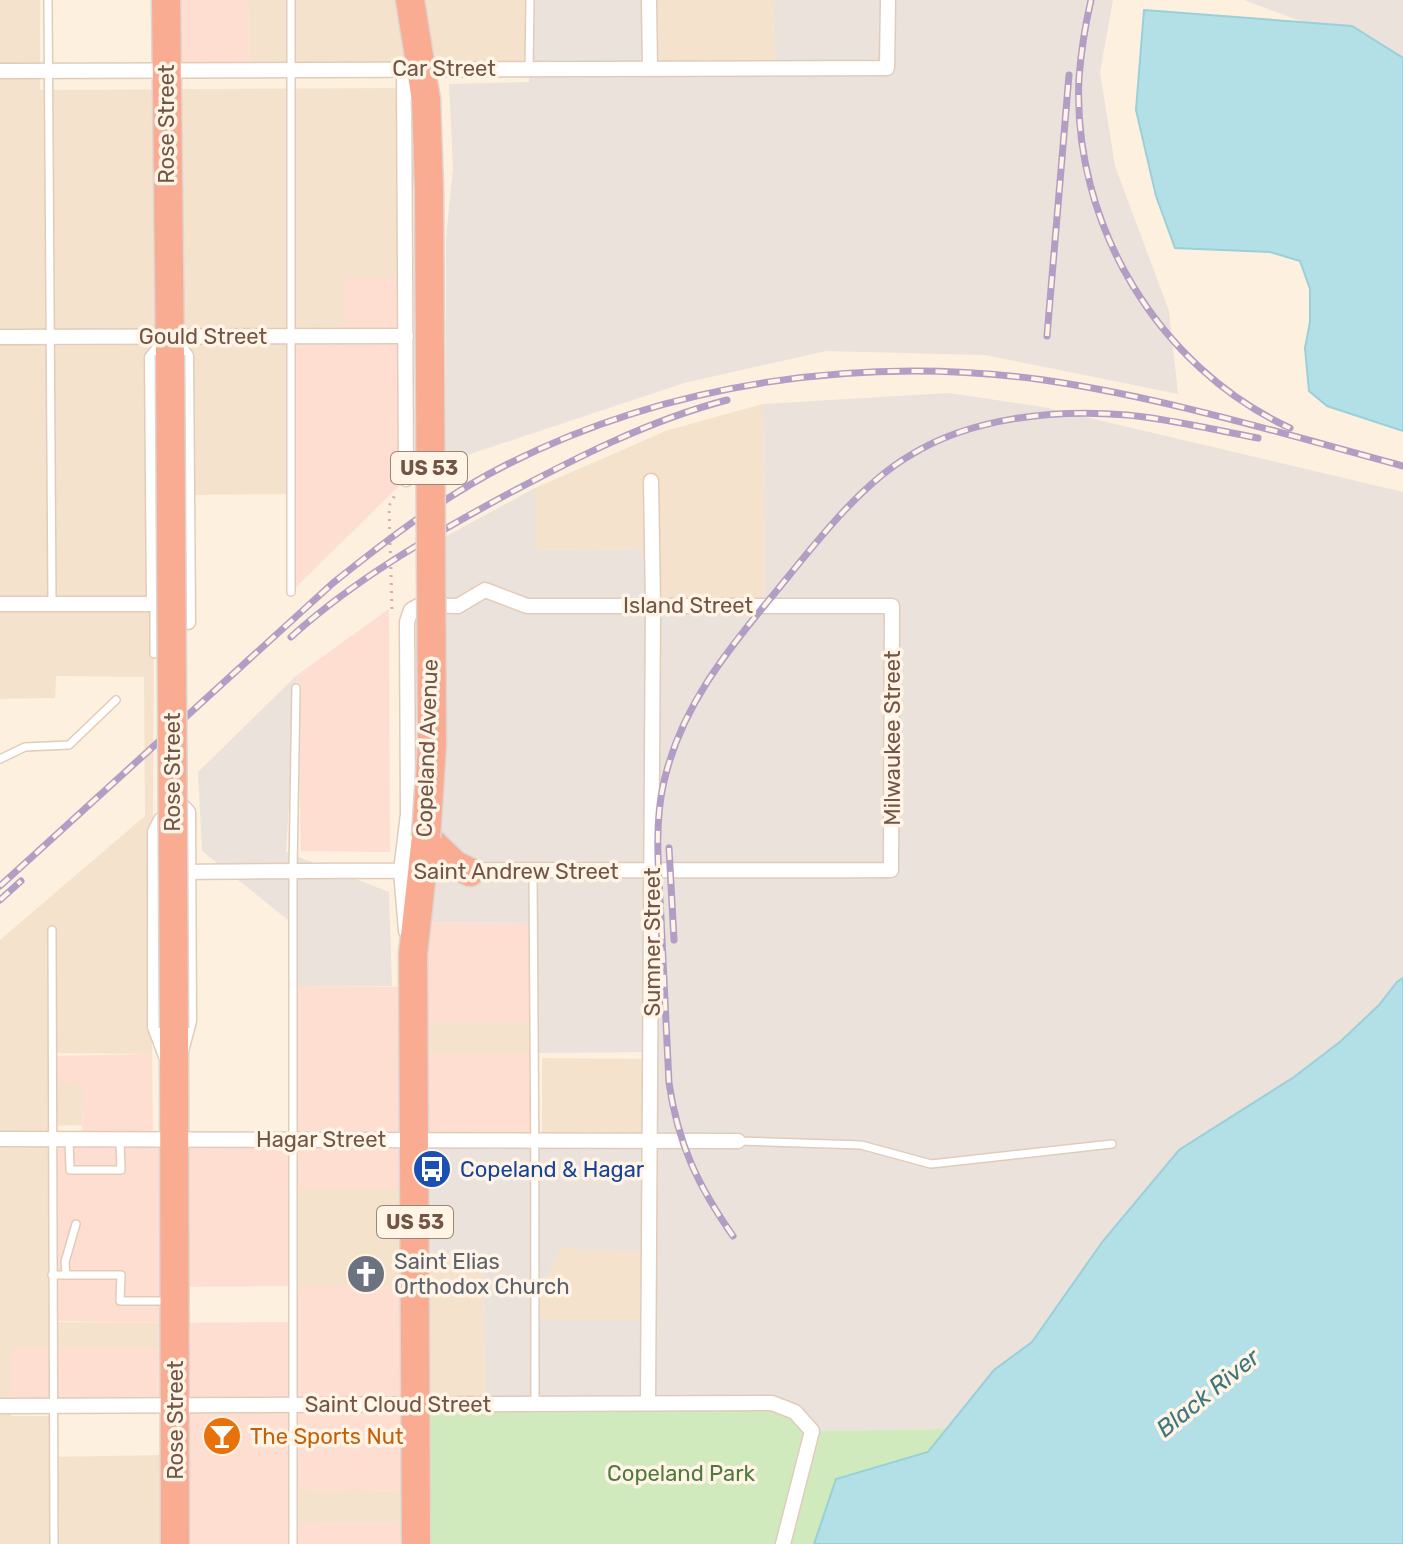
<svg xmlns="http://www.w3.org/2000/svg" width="1403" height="1544" font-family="Rubik,sans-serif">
<rect width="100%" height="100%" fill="#fdf0de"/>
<g fill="#f5e2cc">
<path d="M0,0H40V90L404,88L406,278L345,336L291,494L188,495L154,604L152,1054L48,1053V1082H84L82,1125L49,1126V1322L160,1323V1348H11V1416H50V1457L160,1455L161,1544H0V940L145,816L144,677L56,676L55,698L0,699Z"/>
<path d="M249,0H530L529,68L250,70Z"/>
<path d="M649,0H772L776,68H650Z"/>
<path d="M763,404L765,605L653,604L652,548L535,550V488L668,430Z"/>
<path d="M414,1022H535L536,1053H414Z"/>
<path d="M542,1058L643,1059L642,1134L542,1133Z"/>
<path d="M294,1188H415L483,1255L485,1404H416L294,1286Z"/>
<path d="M561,1248L649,1251V1320H535L534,1286L548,1275Z"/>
<path d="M294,1489L416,1491V1523L293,1524Z"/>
</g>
<g fill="#feded1" fill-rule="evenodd">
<path d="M166,0H249L250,70L166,71Z"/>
<path d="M344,278H406V479L291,592L290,336H345Z"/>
<path d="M389,609L390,852L301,851L297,675Z"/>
<path d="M416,922L534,923L535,1022H414L415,1053H536L533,1140L415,1188H294V1286H415L416,1491L294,1489V1524L416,1523V1544H175V1405L10,1406L11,1348H175V1323L52,1321V1139L82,1138L83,1082L52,1083V1056L152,1054L153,1138L293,1139V986L413,987ZM293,1286L294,1322L176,1323L175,1287Z"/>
</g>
<g fill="#eae2db" fill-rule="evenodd">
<path d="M530,0H649L650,67H776L772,0H1113L1100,72L1115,166L1169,311L1178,394L985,355L826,351L684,383L446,462V238L453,168L449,84L529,82Z"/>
<path d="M1244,0H1403V59Z"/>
<path d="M948,393L1043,407L1403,492V978L1397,982L1379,1005L1341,1041L1294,1077L1179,1150L1103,1241L1032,1342L994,1370L947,1429L812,1431L485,1404L483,1255L415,1252V1139L650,1140L651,1052L536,1053L534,923L416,922L430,545L535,488L536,550L652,548L654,604H765L763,404ZM561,1248L649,1252L648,1320H535L534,1286L548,1275Z"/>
<path d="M297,675L286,852L389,892L392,986H293V924L202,851L198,772Z"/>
</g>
<path fill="#d0eabd" d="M772,1403L812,1431L947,1429L928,1452L836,1479L814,1544H416V1404Z"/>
<g fill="#b3e0e6" stroke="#99d0d9" stroke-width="2">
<path d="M1144,10L1352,26L1403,58V431L1327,406L1309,391L1305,348L1310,322V289L1300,261L1270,252L1175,248L1156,196L1136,110Z"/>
<path d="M1403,978V1544H814L836,1479L928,1452L994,1370L1032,1342L1103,1241L1179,1150L1294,1077L1341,1041L1379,1005L1397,982Z"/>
</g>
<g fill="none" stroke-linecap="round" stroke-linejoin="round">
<defs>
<g id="lane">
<path d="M48,0L52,604"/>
<path d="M291,0V592"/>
<path d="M529,68L530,0"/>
<path d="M154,604V654"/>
<path d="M0,759L25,747L69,745L116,700"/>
<path d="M533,871C535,1049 535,1226 535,1404"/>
<path d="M52,930L54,1544"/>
<path d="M69,1139L70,1170H121L120,1139"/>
<path d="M738,1141L861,1145L931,1164L1112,1144"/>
<path d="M52,1275H121L120,1301H169"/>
<path d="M66,1275L65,1262L76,1224"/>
<path d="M293,1544V871L296,688"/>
</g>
<g id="street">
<path d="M649,0L650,68"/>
<path d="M404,69L406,479"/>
<path d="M0,71L887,68L888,0"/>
<path d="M0,337L406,336"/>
<path d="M0,604H154L152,358L170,336L186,356L188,622"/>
<path d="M182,806L188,812L189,1021L174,1077L155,1027V832L161,820Z"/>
<path d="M188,872C422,869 657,871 891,870L892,606H527L485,590L458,606L420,605L411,610L407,622L408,814L401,871L406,931"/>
<path d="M0,1139L738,1141"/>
<path d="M648,1403L653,604L651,481"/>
<path d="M0,1406L772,1403L795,1412L812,1431L783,1544"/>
</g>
<g id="highway">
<path d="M166,0L170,355"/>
<path d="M410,0L426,100"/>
<path d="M426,837L455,865L470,872"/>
<path d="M174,1028L175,1544"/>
<path d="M416,1544L413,954L426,837"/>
</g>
</defs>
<use href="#lane" stroke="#e1ccba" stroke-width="10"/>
<use href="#street" stroke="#e1ccba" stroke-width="17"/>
<use href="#highway" stroke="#ddd6d3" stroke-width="31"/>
<path stroke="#d7b099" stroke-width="3" stroke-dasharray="2 6" stroke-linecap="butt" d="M392,609L389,506L397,491"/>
<use href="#lane" stroke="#fff" stroke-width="7"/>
<use href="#street" stroke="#fff" stroke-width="14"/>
<use href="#highway" stroke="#faac92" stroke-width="28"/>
<defs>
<g id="rail">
<path d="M1091,0C1085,26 1081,52 1079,78C1072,224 1158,367 1290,428"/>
<path d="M1047,336L1069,75"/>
<path d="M291,637C355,579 429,537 504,496C576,458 647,421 727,400"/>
<path d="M669,848L674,940"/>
<path d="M0,886L333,583C388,539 444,496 508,464C671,382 863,355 1044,380C1166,398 1284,434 1403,466"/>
<path d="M0,900L21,881"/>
<path d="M733,1236C698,1186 678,1144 669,1083C666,1028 664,974 661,919C659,876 654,828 663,786C679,710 725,653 774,594C812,548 857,487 909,456C971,417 1056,409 1127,415C1170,419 1215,430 1258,438"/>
</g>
</defs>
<use href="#rail" stroke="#b29ec5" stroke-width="7"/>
<use href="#rail" stroke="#fff4e5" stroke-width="4" stroke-dasharray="12" stroke-linecap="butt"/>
<defs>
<g id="highway-bridge">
<path d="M170,355L174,1028"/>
<path d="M426,837L432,745L429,190L426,100"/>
</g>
</defs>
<use href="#highway-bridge" stroke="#ddd6d3" stroke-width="31" stroke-linecap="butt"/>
<use href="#highway-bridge" stroke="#faac92" stroke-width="28"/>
</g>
<defs>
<symbol id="bus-disc" viewBox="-11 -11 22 22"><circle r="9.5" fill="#1a4fb4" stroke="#fff4e5"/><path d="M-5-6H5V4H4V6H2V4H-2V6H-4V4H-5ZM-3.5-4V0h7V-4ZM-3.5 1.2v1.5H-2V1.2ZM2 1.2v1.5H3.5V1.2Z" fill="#fff"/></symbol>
<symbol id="church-disc" viewBox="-11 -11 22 22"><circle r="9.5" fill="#6b7280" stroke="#fff4e5"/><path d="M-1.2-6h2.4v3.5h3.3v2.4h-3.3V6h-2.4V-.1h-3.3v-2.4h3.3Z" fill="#fff"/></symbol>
<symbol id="bar-disc" viewBox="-11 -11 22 22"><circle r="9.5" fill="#e8710a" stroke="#fff4e5"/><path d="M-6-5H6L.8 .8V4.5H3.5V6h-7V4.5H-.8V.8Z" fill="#fff"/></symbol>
</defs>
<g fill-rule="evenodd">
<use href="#bus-disc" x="410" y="1147" width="44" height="44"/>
<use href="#church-disc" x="344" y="1252" width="44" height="44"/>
<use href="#bar-disc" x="200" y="1414" width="44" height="44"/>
</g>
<g text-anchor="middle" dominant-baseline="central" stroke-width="7" stroke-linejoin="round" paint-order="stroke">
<g fill="#fff4e5" stroke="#9d8576" stroke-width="2">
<rect x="391" y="452" width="76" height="32" rx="6"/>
<rect x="377" y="1206" width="76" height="32" rx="6"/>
</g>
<g font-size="20" font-weight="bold" fill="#735546">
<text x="429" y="468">US 53</text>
<text x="415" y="1222">US 53</text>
</g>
<g font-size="22" fill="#735546" stroke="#fff4e5">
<text x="444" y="68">Car Street</text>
<text transform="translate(166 124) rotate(-90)">Rose Street</text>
<text x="203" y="336">Gould Street</text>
<text x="688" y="605">Island Street</text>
<text transform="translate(892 738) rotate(-90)">Milwaukee Street</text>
<text transform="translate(427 748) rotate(-88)">Copeland Avenue</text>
<text transform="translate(172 772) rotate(-90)">Rose Street</text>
<text x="516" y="871">Saint Andrew Street</text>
<text transform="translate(652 942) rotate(-90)">Sumner Street</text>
<text x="321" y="1139">Hagar Street</text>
<text x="398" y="1404">Saint Cloud Street</text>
<text transform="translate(175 1420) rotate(-90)">Rose Street</text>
</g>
<g font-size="22" fill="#164399" stroke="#fff4e5" text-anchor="start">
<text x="460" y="1169">Copeland &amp; Hagar</text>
</g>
<g font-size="22" fill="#5b616d" stroke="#fff4e5" text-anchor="start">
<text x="394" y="1261">Saint Elias<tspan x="394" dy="25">Orthodox Church</tspan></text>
</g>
<g font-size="22" fill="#c56008" stroke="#fff4e5" text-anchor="start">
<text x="250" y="1436">The Sports Nut</text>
</g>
<g font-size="22" fill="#507a3d" stroke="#fff4e5">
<text x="681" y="1473">Copeland Park</text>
</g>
<g font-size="24" font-style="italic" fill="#3c7781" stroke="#fff4e5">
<text transform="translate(1208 1393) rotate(-39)">Black River</text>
</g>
</g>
</svg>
